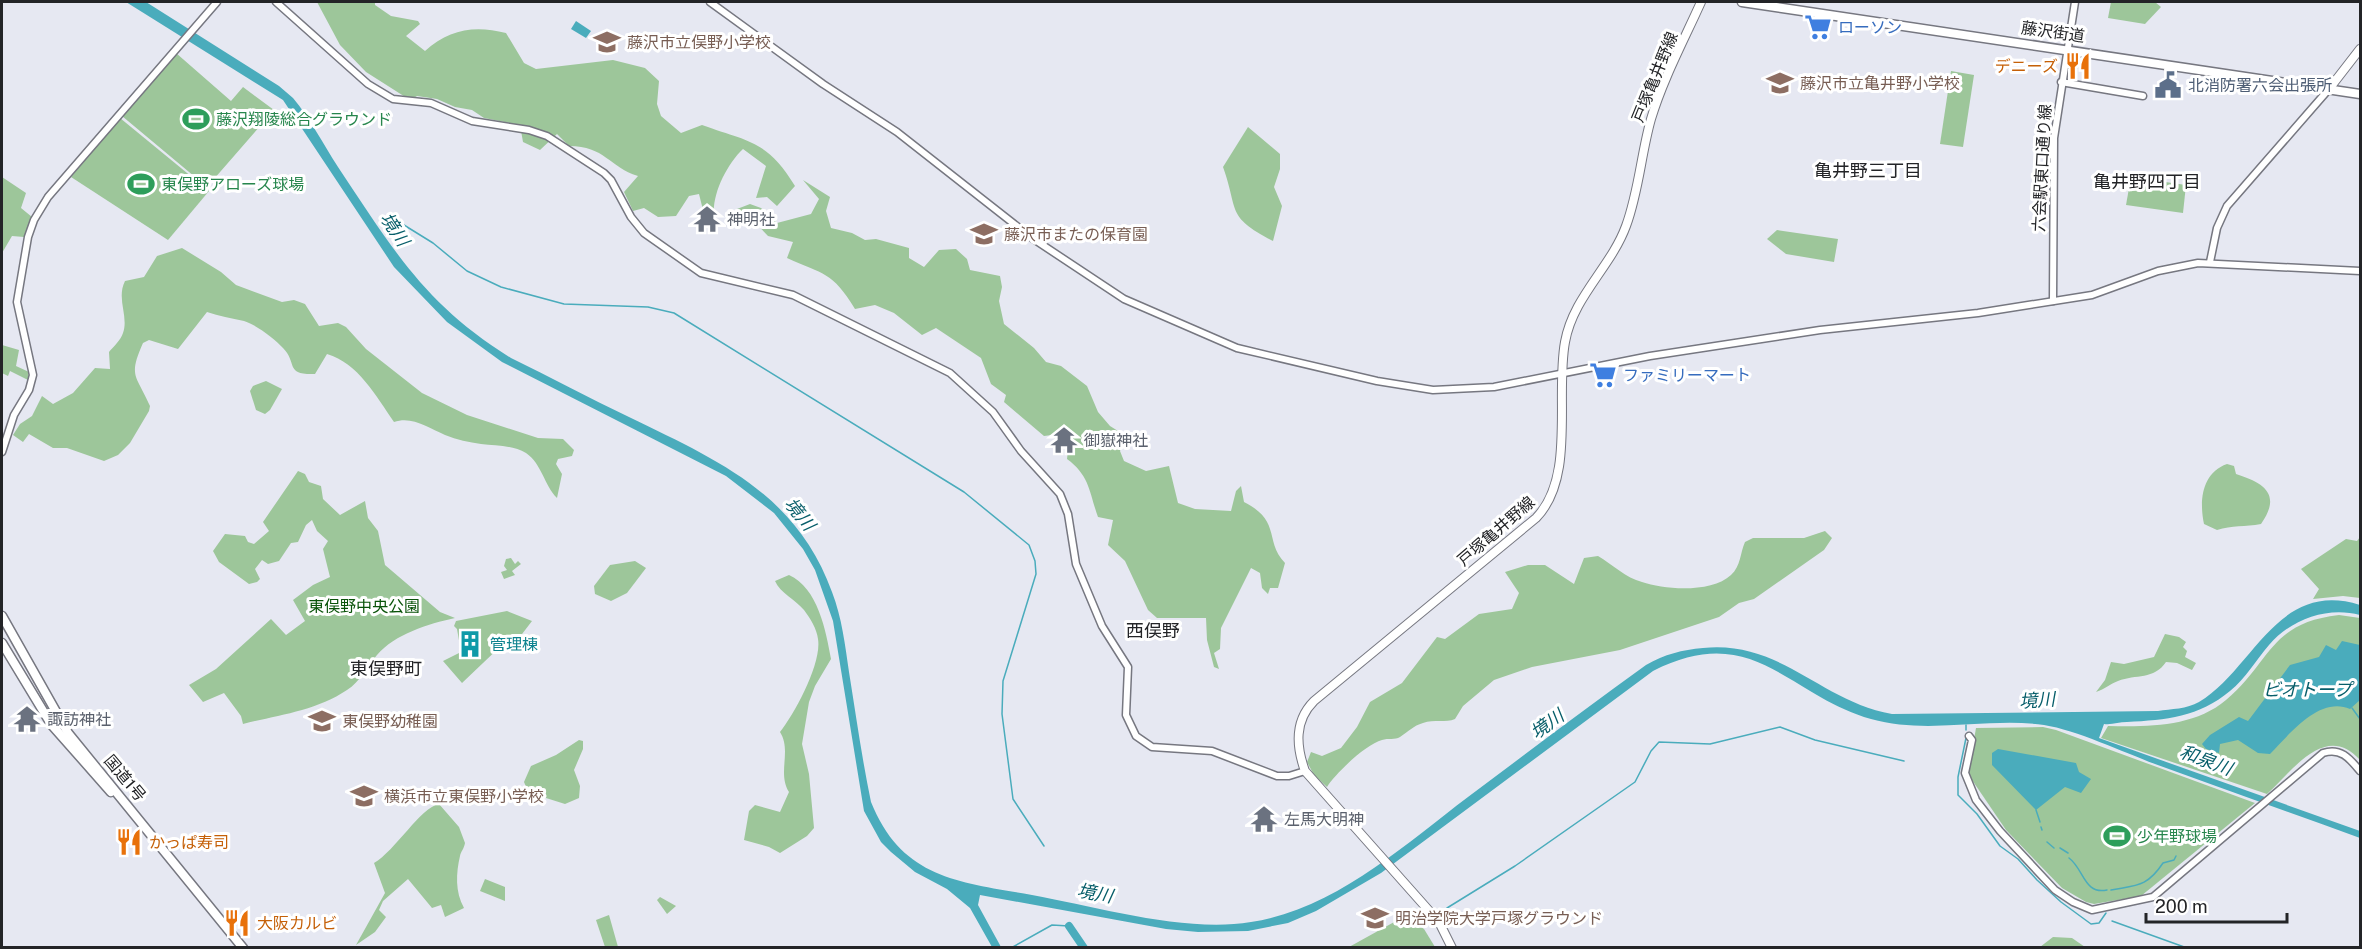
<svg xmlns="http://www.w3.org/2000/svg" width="2362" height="949" font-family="'Public Sans','Noto Sans JP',sans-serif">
<rect width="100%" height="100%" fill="#e6e8f2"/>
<g fill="#9dc69a">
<path d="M317,2H375V5L391,16L418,21L420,24L406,36L425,51C449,29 475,25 506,33L524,63L536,69L613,60L645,68L659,81L657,104L661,116L681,133L702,125C749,142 767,140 795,186L777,206L767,197L756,198L766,166L743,149C727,164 712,194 714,215L703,210L699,194L689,196L676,216L658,217L644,208L633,211L624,192L638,176C609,167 605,146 569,146L557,134L540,150L523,142L520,125L484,118L472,110L455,107L437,99L417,96L410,100L366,72L340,45Z"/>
<path d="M2111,2H2155L2161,7L2145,24L2108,18Z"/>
<path d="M176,53L231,101L243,87L274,110L207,187L122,116Z"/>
<path d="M1951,71L1974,75L1963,147L1940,144Z"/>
<path d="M120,118L209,191L168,240L71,177Z"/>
<path d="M1248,127L1280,154V169L1274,187L1282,206L1273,241C1225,216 1239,211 1223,167Z"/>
<path d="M2,177L26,193L21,208L32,217L24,237L12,236L2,253Z"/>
<path d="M2131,177L2186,185L2183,213L2126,205Z"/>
<path d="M803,180L830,197L826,211L831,228L852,233L865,240L876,239L909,248V258L924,267L939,250L956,249L967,259L970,270L1000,276L1002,287L999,301L1004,324L1034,348L1046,362L1061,366L1087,386L1098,412L1110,426L1126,436L1120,451L1124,461L1146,471L1169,466L1178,503L1195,509L1231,511L1236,491L1241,486L1244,502C1282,521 1264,542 1285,563L1278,588H1270L1268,594L1262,588L1260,573L1251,568L1221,628L1220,649L1214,653L1219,669L1214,667L1207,640L1206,618H1157L1148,610L1125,561L1108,545L1113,520L1098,517C1089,492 1090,476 1067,459L1069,441L1060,434L1044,436L1004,402L1006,395L991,384L981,358L936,328L922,335L894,313L875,305L855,309C832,271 824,275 787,258L793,242L768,236L748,215H739L737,209L750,204L761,208L777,223L811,214L819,199Z"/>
<path d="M1777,230L1838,239L1834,262L1786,254L1767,239Z"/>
<path d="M182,248L221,272L236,285L282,302L294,300L305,304L319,326L338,323L346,327L366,349L422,393L467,415L538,438L563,439L574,450L572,456L558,459L556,464L562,474L557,498C544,485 542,464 526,453C513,445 496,446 481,444C469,442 457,440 445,435C428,428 413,416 394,422C376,396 358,363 327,354L315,374C284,375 298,363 283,348C275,339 255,324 244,321C231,318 219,316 207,312L178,349L149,340L143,343C128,377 136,374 150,406L149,411L130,443L118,455L104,461L67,448H53L29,434L23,442L13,435L20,424L32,416L42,396L53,404L73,393L95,368L110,369L109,352C113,347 121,340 123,333C129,316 116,299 125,281L144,277L157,256Z"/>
<path d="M2,345L19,350L16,366L29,372L28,380L10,371L8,376L2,373Z"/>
<path d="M266,381L282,389L270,410L265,414L256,410L250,391L253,386Z"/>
<path d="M2227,464L2234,466L2236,474C2264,483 2282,494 2261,524C2245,527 2232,525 2217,530L2204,524C2199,500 2202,473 2227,464Z"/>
<path d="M298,471L305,474L309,482L321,486L323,499L340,515L365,501L368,518L378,531L385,565L440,612L455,618C428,624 395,634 377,655C367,667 360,682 347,690C316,711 278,715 243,724L241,716L224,693L203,702L189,685L216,669L271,619L286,635L305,621L293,600L313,585L330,577L323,549L328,541L317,531L312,520L306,525L298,542L291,543L279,561L268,564L262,560L255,569L260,579L257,582L249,584L219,562L213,551L225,534L245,536L248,542L254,544L269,531L263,522Z"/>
<path d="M1825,531L1832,538L1824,550L1754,599L1739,603L1719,617L1620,650L1532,667L1494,680L1463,706L1455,719C1446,723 1434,719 1423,723C1413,726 1409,731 1400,737C1395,740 1388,738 1382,740C1366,744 1335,774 1327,787L1314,775L1307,762L1311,752L1322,756L1341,748L1357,727L1370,702L1402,683L1437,637L1445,639L1479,614L1512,609L1519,593L1505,572L1528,565H1545L1574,584L1584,558L1598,556C1612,564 1626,578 1642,582C1665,590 1712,593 1731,575C1741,566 1740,553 1745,542L1753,538H1804Z"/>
<path d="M2360,537V598L2343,596L2313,599L2319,589L2301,569L2346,539L2357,541Z"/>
<path d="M511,558L515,564L518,561L521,564L512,571L515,575L504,579L501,572L507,570L504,566L506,559Z"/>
<path d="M635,561L646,568L627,593L611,601L595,594L594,586L610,565Z"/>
<path d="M789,575C818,588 826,631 831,659L815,686L809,702L802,744L809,774L814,828L807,836L780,853L769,847L744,840L749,811L755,805L780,812L789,792C777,773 792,751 780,732C795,713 822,663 818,639C817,629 810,618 804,610C796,600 780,593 775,581Z"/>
<path d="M507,611L532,621L519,638L513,634L503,640L504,643L462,683L443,661L461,652L457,629L454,626L456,621Z"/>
<path d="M2339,615L2360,618V760C2326,722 2294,769 2267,794L2101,738L2108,726C2148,727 2194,727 2226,700C2272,661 2269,623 2339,615Z"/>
<path d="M2165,634L2179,637L2186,642L2183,647L2187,651L2185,657L2196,663L2192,670L2177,663L2166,662C2154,680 2136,674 2118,681C2110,684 2105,689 2096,692L2105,680L2111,662L2124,664L2154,657Z"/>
<path d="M2043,727L2056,730L2255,803L2141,896L2094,904L2086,902L2062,888L2006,830L1968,774L1976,728Z"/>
<path d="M579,740L583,741V749L574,770L580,786L579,798L565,804L546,798L530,796L524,782L531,766L556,755Z"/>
<path d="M439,804L459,827L465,843C464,849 461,851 460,856C456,873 455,892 464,908L445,917L441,905L432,908L408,879L383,901L379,910L386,917L375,932L356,945L385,893L374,863C395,851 421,807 439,804Z"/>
<path d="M485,879L505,887V901L480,891Z"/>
<path d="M660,897L676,906L667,914L657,900Z"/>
<path d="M609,915L618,947H605L596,920Z"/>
<path d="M1405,916L1424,929L1435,947H1349Z"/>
<path d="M2053,937L2072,938L2085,947H2040Z"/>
</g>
<g fill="#4aacbc">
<path d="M126,2H146L279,86L293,98C310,118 323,144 338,167C393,249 424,304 511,358C550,377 589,398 629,417C717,460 796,493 832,592C842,618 845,645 849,672C856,715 862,759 871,802C902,879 959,882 1032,895C1098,907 1185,933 1251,922C1335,909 1403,846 1468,797C1527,753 1586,708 1646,665C1665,654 1682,650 1703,648C1781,640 1820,701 1892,714L2158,711C2171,709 2187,709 2199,702C2254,669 2277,579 2360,605V615C2328,606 2291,619 2269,645C2256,660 2246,678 2230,691C2199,717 2166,720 2127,722C2119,722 2112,725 2104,724L2099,738L2360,831V838C2292,813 2223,789 2155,764C2123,752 2076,730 2044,725C1988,717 1927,735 1871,719C1787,695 1754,620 1653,671L1381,873L1316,911L1288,923L1248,931L1198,932L1166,929L980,895L978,905L1001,947H992L970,908L947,889L915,872L891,852L881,842L864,811L833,621L815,570L803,549L774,513L726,476L502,362L447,322L394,267L283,100Z"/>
<path d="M576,21L591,31L586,38L571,29Z"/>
<path d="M2342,641L2360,645V700L2350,709C2319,696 2290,734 2270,754L2258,753L2238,740L2220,744L2219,753L2206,749L2202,744L2210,735L2239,717L2248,721L2290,665L2319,657L2326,645L2336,650Z"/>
<path d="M1998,749L2076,763L2079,772L2091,779L2081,793L2065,787L2036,810L1992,765V753Z"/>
</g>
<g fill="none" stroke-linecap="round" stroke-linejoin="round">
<g stroke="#4aacbc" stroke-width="1.5">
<path d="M391,217L433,243L467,271L501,287L564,304L648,307L674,313L964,492L1029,545L1035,561L1036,574L1003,681L1002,714L1013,799L1044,846"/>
<path d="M2352,708L2360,719"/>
<path d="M1966,725V730"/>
<path d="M1966,738L1958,777V795L1977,814L2000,846L2018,859L2037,880L2061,902L2091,924L2099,923L2106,913"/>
<path d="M2036,810L2040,822"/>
<path d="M2041,827L2042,830"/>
<path d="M2047,842L2054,848"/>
<path d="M2060,848L2068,853"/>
<path d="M2069,858C2084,869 2084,895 2107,890"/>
<path d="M2111,890C2137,885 2147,887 2163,863L2174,860L2176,856"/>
<path d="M1444,921L1447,908L1515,866L1635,782L1651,751L1659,742L1710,744L1780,727L1815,740L1904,761"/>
<path d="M2112,921L2187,948"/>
<path d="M1011,948L1052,925L1069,926"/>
</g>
<path stroke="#4aacbc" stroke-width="8" d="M1069,926L1084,948"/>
<defs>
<g id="minor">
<path d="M276,2L368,84L393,99L431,103L472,121L529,130L547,136L604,173L611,180L631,217L644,233L701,273L793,295L950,373L993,412L1021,451L1060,494L1068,514L1076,564L1102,626L1128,667L1126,715L1136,736L1152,747L1212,751L1277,776H1289L1305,771"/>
<path d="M710,2L823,84L897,132L1032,238L1124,299L1237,348L1377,381L1433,390L1494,387L1650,356L1820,330L1978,313L2092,295L2158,271L2198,263L2360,271"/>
<path d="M2061,82L2143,96"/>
<path d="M2210,262L2217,228L2227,206L2329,89"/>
<path d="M2053,301L2054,138L2075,2"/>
<path d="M2,452L14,415L29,390L33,375L17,302L28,237L34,220L48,197L217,2"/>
<path d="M1969,736L1972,740L1965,773L1976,800L2000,831L2055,890L2073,902L2092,910L2153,897L2323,753C2341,747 2350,759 2360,771"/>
</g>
<g id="major">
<path d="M2329,89L2360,49"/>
<path d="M1452,948L1439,922L1305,771C1296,746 1294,721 1314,701L1536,518C1576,477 1555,396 1565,342C1573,297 1611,267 1626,226C1639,191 1641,154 1651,119C1663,79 1684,40 1701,2"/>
</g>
<g id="highway">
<path d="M1742,2L2360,94"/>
<path d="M2,616L68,733L243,948"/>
<path d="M2,643L51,724L111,792"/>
</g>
</defs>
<use href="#minor" stroke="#767780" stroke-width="9"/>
<use href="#major" stroke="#767780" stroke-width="10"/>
<use href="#highway" stroke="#767780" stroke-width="11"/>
<use href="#minor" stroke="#fff" stroke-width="6"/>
<use href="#major" stroke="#fff" stroke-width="8"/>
<use href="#highway" stroke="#fff" stroke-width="8"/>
</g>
<defs>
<symbol id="supermarket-bare" viewBox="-9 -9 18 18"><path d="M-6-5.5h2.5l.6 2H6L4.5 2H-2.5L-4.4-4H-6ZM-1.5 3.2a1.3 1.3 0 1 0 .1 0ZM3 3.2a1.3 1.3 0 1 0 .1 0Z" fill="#3f7fe0" stroke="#fff" stroke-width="2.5" paint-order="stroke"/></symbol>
<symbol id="school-bare" viewBox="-9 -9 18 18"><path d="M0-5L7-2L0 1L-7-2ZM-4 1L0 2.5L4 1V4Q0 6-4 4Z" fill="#8d6e63" stroke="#fff" stroke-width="2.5" paint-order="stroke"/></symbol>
<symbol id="restaurant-bare" viewBox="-9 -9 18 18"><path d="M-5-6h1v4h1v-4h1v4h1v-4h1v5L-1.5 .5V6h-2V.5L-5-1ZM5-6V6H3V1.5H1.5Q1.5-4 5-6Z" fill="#e8710a" stroke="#fff" stroke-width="2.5" paint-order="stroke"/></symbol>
<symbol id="civic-bare" viewBox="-9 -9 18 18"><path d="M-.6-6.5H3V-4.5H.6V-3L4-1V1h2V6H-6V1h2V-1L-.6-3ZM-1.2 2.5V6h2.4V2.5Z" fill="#5c6f8a" stroke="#fff" stroke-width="2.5" paint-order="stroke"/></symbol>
<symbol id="stadium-bare" viewBox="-9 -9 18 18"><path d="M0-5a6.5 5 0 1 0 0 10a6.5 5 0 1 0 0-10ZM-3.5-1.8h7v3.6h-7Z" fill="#2e9e5b" stroke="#fff" stroke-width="2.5" paint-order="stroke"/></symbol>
<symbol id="temple-bare" viewBox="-9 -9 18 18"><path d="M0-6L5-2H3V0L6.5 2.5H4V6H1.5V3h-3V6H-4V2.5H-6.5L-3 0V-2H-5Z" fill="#6b7280" stroke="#fff" stroke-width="2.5" paint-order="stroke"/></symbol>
<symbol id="building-bare" viewBox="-9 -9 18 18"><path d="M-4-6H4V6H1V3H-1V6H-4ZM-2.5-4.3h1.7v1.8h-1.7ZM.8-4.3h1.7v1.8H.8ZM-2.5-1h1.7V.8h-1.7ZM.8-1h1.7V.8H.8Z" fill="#0f9aa8" stroke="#fff" stroke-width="2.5" paint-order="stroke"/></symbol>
<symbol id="university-bare" viewBox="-9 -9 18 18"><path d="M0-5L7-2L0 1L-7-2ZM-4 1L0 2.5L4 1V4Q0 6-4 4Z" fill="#8d6e63" stroke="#fff" stroke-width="2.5" paint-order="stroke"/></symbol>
</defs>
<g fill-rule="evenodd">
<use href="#supermarket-bare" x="1799" y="8" width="38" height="38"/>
<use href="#school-bare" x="588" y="23" width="38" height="38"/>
<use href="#restaurant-bare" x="2059" y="47" width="38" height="38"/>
<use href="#school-bare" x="1761" y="64" width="38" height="38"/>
<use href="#civic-bare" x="2149" y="66" width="38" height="38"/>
<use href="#stadium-bare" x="177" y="100" width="38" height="38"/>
<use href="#stadium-bare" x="122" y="165" width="38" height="38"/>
<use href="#temple-bare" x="688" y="200" width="38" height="38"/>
<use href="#school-bare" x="965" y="215" width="38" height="38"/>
<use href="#supermarket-bare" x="1584" y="356" width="38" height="38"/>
<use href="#temple-bare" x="1045" y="421" width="38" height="38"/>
<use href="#building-bare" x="451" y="625" width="38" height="38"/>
<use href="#temple-bare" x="8" y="700" width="38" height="38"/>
<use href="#school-bare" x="303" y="702" width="38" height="38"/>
<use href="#school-bare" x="345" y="777" width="38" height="38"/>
<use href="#temple-bare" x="1245" y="800" width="38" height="38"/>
<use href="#stadium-bare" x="2098" y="817" width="38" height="38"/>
<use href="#restaurant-bare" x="110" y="823" width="38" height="38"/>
<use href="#university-bare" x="1356" y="899" width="38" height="38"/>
<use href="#restaurant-bare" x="218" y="904" width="38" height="38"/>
</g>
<g text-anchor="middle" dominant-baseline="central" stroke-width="6" stroke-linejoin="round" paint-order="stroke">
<g font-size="16" fill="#366cbe" stroke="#fff" text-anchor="start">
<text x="1838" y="27">ローソン</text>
<text x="1623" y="375">ファミリーマート</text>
</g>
<g font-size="16" fill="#232427" stroke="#fff">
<text transform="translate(2053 32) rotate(8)">藤沢街道</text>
<text transform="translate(1655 77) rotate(-68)">戸塚亀井野線</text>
<text transform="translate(2042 168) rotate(-87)">六会駅東口通り線</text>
<text transform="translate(1496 531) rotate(-41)">戸塚亀井野線</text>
<text transform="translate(125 778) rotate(50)">国道1号</text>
</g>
<g font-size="16" fill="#785e54" stroke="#fff" text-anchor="start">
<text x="627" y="42">藤沢市立俣野小学校</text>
<text x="1800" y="83">藤沢市立亀井野小学校</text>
<text x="1004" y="234">藤沢市またの保育園</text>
<text x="342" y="721">東俣野幼稚園</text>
<text x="384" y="796">横浜市立東俣野小学校</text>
<text x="1395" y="918">明治学院大学戸塚グラウンド</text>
</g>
<g font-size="16" fill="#c56008" stroke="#fff" text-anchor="start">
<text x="2058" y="66" text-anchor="end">デニーズ</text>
<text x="149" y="842">かっぱ寿司</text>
<text x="257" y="923">大阪カルビ</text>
</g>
<g font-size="16" fill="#4e5e75" stroke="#fff" text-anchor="start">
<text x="2188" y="85">北消防署六会出張所</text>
</g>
<g font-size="16" fill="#27864d" stroke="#fff" text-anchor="start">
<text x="216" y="119">藤沢翔陵総合グラウンド</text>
<text x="161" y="184">東俣野アローズ球場</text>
<text x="2137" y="836">少年野球場</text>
</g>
<g font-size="16" fill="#5b616d" stroke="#fff" text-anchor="start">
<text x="727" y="219">神明社</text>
<text x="1084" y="440">御嶽神社</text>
<text x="47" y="719">諏訪神社</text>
<text x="1284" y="819">左馬大明神</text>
</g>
<g font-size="16" fill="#095309" stroke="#fff">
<text x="364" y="606">東俣野中央公園</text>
</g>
<g font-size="16" fill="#0d838f" stroke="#fff" text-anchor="start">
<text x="490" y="644">管理棟</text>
</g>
<g font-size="18" fill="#232427" stroke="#fff">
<text x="1868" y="170">亀井野三丁目</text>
<text x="2147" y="181">亀井野四丁目</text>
<text x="1153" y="630">西俣野</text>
<text x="386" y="668">東俣野町</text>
</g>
<g font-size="18" font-style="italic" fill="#075e6a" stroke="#fff">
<text transform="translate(395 229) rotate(56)">境川</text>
<text transform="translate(800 514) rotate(51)">境川</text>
<text x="2307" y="689">ビオトープ</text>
<text transform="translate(2037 700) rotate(-4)">境川</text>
<text transform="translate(1547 724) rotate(-36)">境川</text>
<text transform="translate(2206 760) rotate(20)">和泉川</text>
<text transform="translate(1095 893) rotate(10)">境川</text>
</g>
</g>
<rect width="2362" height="949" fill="none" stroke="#232427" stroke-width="6"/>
<path d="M2146 913v9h141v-9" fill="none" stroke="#232427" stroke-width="3"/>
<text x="2155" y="913" font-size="18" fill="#232427" stroke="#ffffff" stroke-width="4.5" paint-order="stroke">200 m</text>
</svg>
